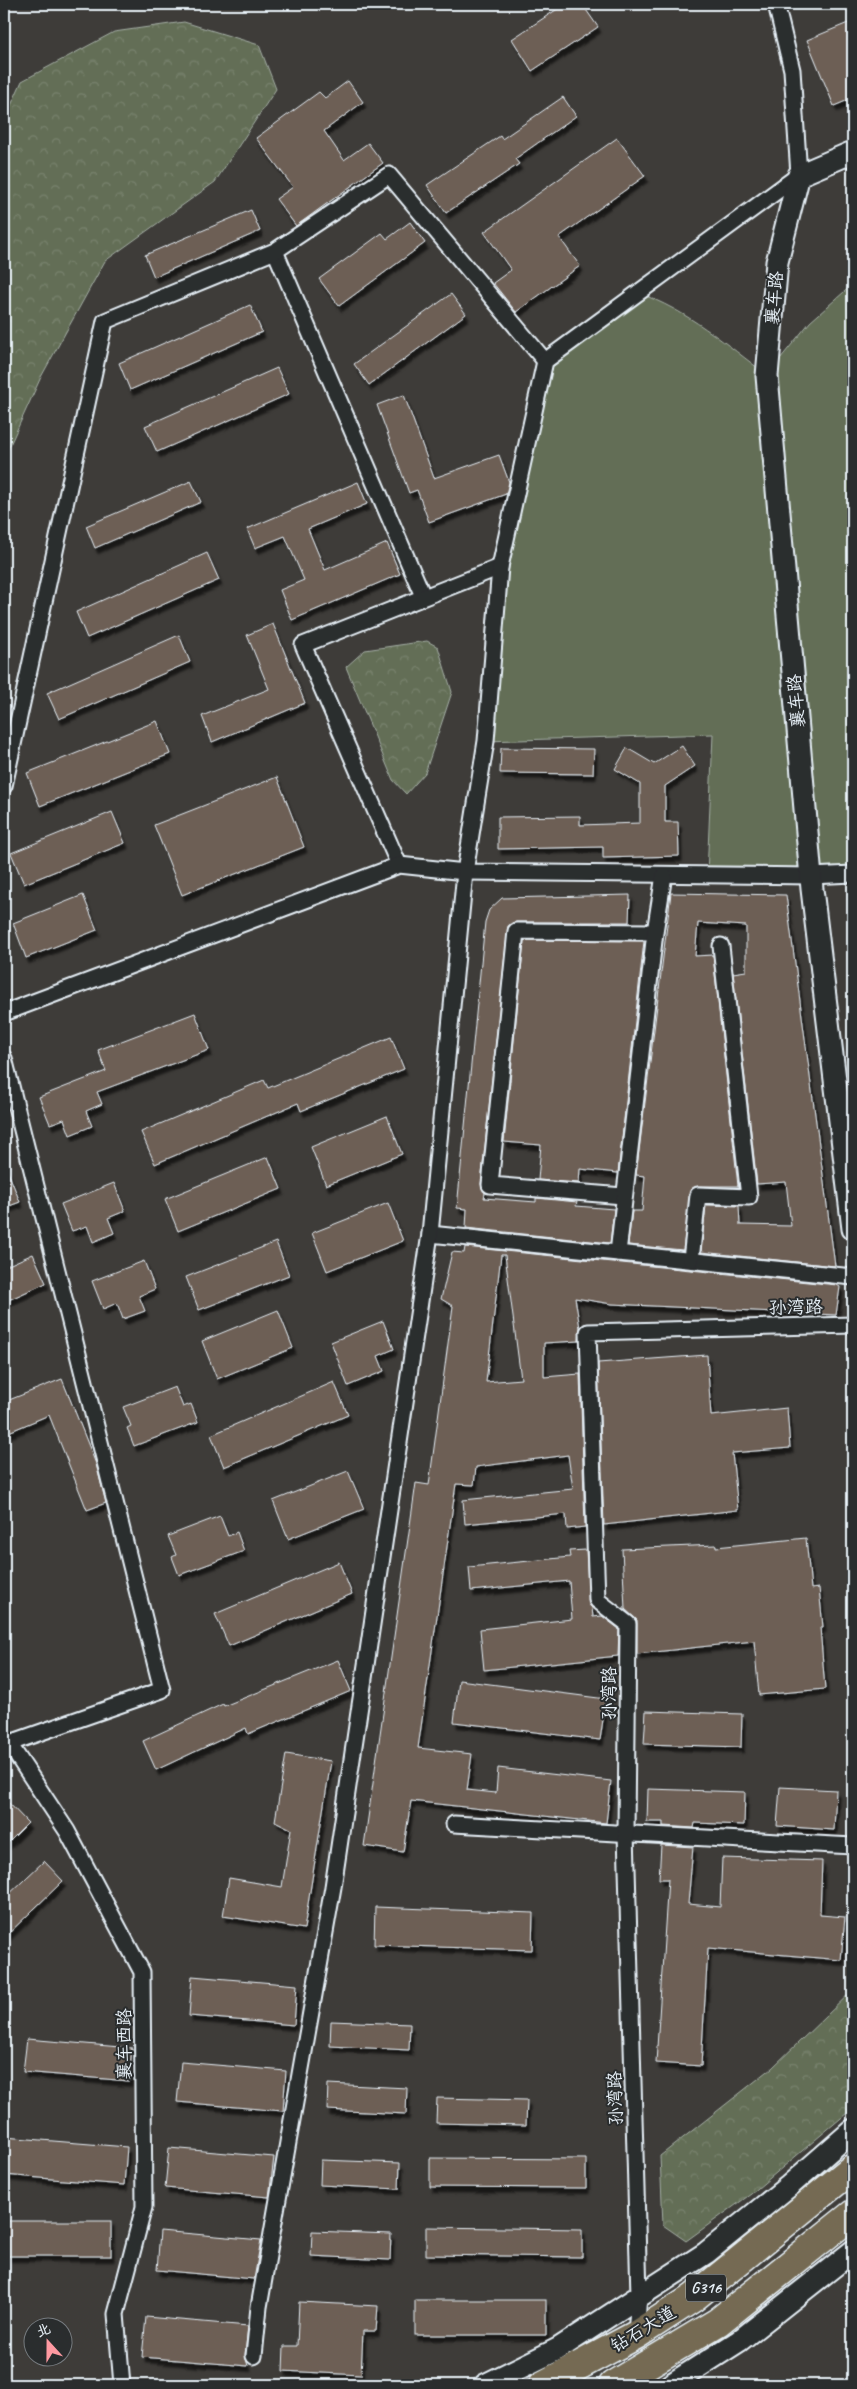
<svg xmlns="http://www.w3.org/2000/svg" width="857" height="2389" font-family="Caveat,'LXGW WenKai TC',sans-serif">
<defs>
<pattern id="forest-crowns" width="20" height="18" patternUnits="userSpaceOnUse" patternTransform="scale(1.25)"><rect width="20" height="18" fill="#636e56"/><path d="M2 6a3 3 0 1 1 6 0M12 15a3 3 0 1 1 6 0" fill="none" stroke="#79836f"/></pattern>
<filter id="shadow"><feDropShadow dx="3" dy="5.5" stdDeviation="1" flood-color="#0009"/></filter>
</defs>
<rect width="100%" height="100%" fill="#3e3c39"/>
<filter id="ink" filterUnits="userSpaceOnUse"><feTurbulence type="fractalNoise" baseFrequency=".02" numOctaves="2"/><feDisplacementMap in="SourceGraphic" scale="10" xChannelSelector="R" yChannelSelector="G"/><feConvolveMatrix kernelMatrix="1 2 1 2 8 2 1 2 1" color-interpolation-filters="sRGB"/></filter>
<g filter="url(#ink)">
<g fill="url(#forest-crowns)" stroke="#a6b0a7">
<path d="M184,22L259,45L276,89L215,182L105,261L41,377L4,458V121L22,81L114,32Z"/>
<path d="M427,641L438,647L452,692L425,773L406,794L393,780L346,667L365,650Z"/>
<path d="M853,1990V2108L751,2194L686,2241L663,2225L660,2156L772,2068Z"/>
</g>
<path fill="#636e56" stroke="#a6b0a7" d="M853,284V874L707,875L713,734L486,741L500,567L545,361L638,293C687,310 726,344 767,375L810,322Z"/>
<g fill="#6d5e54" stroke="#e8f1f8" fill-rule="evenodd" filter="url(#shadow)">
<path d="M565,4H582L598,27L532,71L512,39Z"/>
<path d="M853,21V98L834,106L807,40Z"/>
<path d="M348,81L363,102L324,131L344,160L368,143L383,163L296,226L276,199L293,187L256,138L319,92L325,98Z"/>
<path d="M563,97L576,116L515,159L519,164L446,213L427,185L500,136L502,139Z"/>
<path d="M617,138L645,176L559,237L580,266L516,312L493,283L511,270L484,232Z"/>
<path d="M251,210L260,231L154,277L145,255Z"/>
<path d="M410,222L425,243L339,306L319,279L382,233L387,239Z"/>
<path d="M451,294L466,314L369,385L354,364Z"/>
<path d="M250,305L262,332L130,390L119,363Z"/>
<path d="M277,368L289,394L157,452L145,426Z"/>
<path d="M404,395L434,478L499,455L509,482L506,494L429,522L417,490L409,493L377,405Z"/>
<path d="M191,481L201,502L95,548L86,526Z"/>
<path d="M358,482L367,504L308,529L325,570L387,543L400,574L292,620L280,590L304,580L285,536L255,548L247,529Z"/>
<path d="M207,553L219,580L87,638L76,612Z"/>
<path d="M273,624L305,703L212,742L202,716L269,689L247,635Z"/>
<path d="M179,635L190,662L59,719L47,693Z"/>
<path d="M157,721L170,754L40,806L27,773Z"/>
<path d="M682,746L695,766L665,786V822H678L679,856L603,858V847L498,849V817L580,816V825L640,823V784L615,769L627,748L654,764Z"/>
<path d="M501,748L594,749L593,774L500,773Z"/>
<path d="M277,777L304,847L182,895L154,825Z"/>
<path d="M112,812L125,843L24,884L11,853Z"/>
<path d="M671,893L786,895L835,1266L701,1252L706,1205L739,1206L740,1225L791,1226L786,1182L757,1184L733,973L746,971V926L698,923L695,956L713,955L738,1186H698L691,1189L683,1250L628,1245L632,1211H642L645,1176L636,1175Z"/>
<path d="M83,895L97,930L26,958L13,923Z"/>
<path d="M630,895L629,922H516L508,926L481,1184L485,1193L484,1198L536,1202V1198L577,1202L576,1206L614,1209L610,1243L466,1228L467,1209L457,1208L485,922L489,910L502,898Z"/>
<path d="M524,940L644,941L618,1173L580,1169L579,1183L538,1180L541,1145L504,1142Z"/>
<path d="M195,1013L209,1050L97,1092L102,1104L86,1111L92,1126L70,1135L64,1119L50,1124L39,1097L106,1071L98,1050Z"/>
<path d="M391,1037L404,1069L301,1111L298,1103L155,1164L141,1132L264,1080L268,1088Z"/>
<path d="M387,1116L402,1154L326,1185L311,1147Z"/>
<path d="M268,1157L281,1189L178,1231L165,1199Z"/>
<path d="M4,1162L20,1202L4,1208Z"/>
<path d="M114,1183L125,1211L108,1218L114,1233L93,1242L87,1226L72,1231L61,1204Z"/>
<path d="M388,1203L403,1241L327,1271L312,1233Z"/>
<path d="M276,1242L289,1275L199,1310L186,1277Z"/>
<path d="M465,1247L837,1285L840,1287L836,1315L612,1304L575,1298L580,1328L579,1341L544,1343V1377L580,1374L585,1527L567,1529L566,1514L465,1524L463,1500L573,1489L568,1455L476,1467L474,1485L456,1484L418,1748L472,1754L467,1790L496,1793L498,1768L611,1781L606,1823L411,1801L403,1852L364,1846L416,1483L429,1485L453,1306L441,1299L452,1252L464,1253ZM501,1255H505L521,1379L486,1382Z"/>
<path d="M33,1254L46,1283L4,1302V1267Z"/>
<path d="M144,1261L155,1289L139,1296L145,1311L123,1319L117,1303L103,1309L92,1281Z"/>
<path d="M278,1310L293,1348L217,1379L202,1341Z"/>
<path d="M383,1321L394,1349L378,1356L384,1371L348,1386L331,1342Z"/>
<path d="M707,1355L711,1416L787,1408L790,1448L732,1453L738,1510L604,1525L598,1363Z"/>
<path d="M62,1379L96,1464L106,1503L87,1510L49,1415L4,1434V1402Z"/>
<path d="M334,1382L348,1415L224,1467L211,1435Z"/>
<path d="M175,1387L183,1407L191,1404L198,1422L134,1446L127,1428L131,1426L123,1407Z"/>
<path d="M348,1471L364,1509L288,1539L273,1501Z"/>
<path d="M220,1516L228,1536L237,1532L244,1551L179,1575L172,1557L176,1555L168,1536Z"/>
<path d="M806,1538L811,1589L819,1588L823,1627H820L825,1689L759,1695L754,1641L637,1654V1620L625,1609L622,1549L716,1545V1547Z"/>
<path d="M586,1550L589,1604L592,1608L593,1617L602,1616L619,1629L618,1656L484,1670L480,1629L572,1619L569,1581L471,1591L469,1567L570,1557L569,1551Z"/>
<path d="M339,1562L352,1594L229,1646L215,1614Z"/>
<path d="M338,1660L351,1691L248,1734L246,1728L156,1770L143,1741L223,1704L224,1706Z"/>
<path d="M459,1680L606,1699L600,1740L454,1722Z"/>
<path d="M646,1711L742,1714L741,1747L644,1744Z"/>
<path d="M286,1754L331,1761L304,1929L223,1916L229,1878L282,1887L291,1829L275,1821Z"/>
<path d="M780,1787L836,1790L834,1830L777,1826Z"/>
<path d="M648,1789L745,1792L744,1825L695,1823L694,1828L663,1826V1822H647Z"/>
<path d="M4,1798L28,1823L4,1847Z"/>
<path d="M661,1845L693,1847L688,1904L720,1907L722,1858L822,1861L820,1915L845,1917L841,1960L708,1948L701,2066L656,2063L668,1879H659Z"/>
<path d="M44,1861L63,1881L4,1938V1899Z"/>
<path d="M375,1907L533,1913L532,1950L374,1945Z"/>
<path d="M192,1976L297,1985L294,2025L189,2016Z"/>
<path d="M331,2021L410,2024L409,2050L330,2046Z"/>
<path d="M27,2039L132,2048L129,2081L23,2072Z"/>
<path d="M181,2062L286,2071L283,2111L177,2102Z"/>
<path d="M328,2084L407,2088L406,2114L327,2110Z"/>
<path d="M437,2098L527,2100L526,2125L436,2123Z"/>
<path d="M4,2137L127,2147L124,2185L4,2175Z"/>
<path d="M169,2148L274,2157L269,2197L165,2188Z"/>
<path d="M430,2158L586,2159V2188L430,2187Z"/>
<path d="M321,2160L400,2163L399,2189L320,2185Z"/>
<rect x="4" y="2221" width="107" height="35"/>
<path d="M426,2227L582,2229V2257L426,2255Z"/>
<path d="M160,2231L261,2240L254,2279L157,2270Z"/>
<path d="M312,2231L391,2234L390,2260L311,2256Z"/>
<rect x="415" y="2300" width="131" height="35"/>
<path d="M299,2302L378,2306L376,2331H363L361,2375L283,2371L284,2346H297Z"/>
<path d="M146,2317L248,2326L245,2355L248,2366L142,2357Z"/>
</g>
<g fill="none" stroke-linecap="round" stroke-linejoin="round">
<defs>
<g id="street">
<path d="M275,251L423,596"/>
<path d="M4,786L105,321L275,251L389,175L545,361"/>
<path d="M399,865L303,645L500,567"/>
<path d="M4,1013L399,865L465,872L811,876L853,874"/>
<path d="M4,1058L162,1690L10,1743"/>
<path d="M623,1196L490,1185L516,931L655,932"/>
<path d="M430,1234L853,1277"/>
<path d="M618,1253L655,932L664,875"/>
<path d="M691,1260L698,1195L749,1197L721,946"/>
<path d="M4,1736L67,1831L142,1972L144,2207L116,2314L122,2385"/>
<path d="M454,1824L853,1846"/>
<path d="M636,2335L639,2295L626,1833L628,1624L597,1600L588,1332L853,1325"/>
<path d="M254,2356L259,2307L333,1887L430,1234L465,872L486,741L500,567L545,361L799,175L792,70L776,4"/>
</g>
<g id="secondary">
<path d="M853,152L799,175L777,262L767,376L812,889L853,1229"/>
<path d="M485,2385L558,2349L706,2253L789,2186L853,2130"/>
<path d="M670,2385L739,2341L853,2251"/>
</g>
<g id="highway">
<path d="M543,2385L636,2335L693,2298L853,2168"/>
<path d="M613,2385L718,2322L853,2214"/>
</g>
</defs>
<use href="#street" stroke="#e8f1f8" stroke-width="19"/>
<use href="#secondary" stroke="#e8f1f8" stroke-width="25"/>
<use href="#highway" stroke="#e8f1f8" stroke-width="31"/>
<use href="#street" stroke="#2a2d2e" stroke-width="15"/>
<use href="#secondary" stroke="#2a2d2e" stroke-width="21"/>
<use href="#highway" stroke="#746b52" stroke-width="28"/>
</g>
</g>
<g text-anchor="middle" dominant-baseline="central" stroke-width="4" stroke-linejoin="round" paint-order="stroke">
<rect fill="#2a2d2e" stroke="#afb6bb" stroke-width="1" x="686" y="2274.5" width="40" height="27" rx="4"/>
<g font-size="16" font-weight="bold" fill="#e8f1f8">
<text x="706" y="2288">G316</text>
</g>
<g font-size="18" fill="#e8f1f8" stroke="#2a2d2e">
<text transform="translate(774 298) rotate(-85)">襄车路</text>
<text transform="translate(796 701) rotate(-95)">襄车路</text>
<text transform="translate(796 1307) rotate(-1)">孙湾路</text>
<text transform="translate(609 1693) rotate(-90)">孙湾路</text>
<text transform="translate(124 2044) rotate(-90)">襄车西路</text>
<text transform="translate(615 2098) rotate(-92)">孙湾路</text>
<text transform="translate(643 2329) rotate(-31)">钻石大道</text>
</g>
</g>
<rect width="857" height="2389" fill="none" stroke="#2a2d2e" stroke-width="20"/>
<rect x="10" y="10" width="837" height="2369" fill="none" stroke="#e8f1f8" stroke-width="2" filter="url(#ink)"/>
<g transform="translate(48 2342) rotate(339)"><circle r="24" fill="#2a2d2e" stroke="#767b7f"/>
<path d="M0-4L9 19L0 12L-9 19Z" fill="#ff9aa2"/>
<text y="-8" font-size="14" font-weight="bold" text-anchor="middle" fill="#e8f1f8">北</text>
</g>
</svg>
